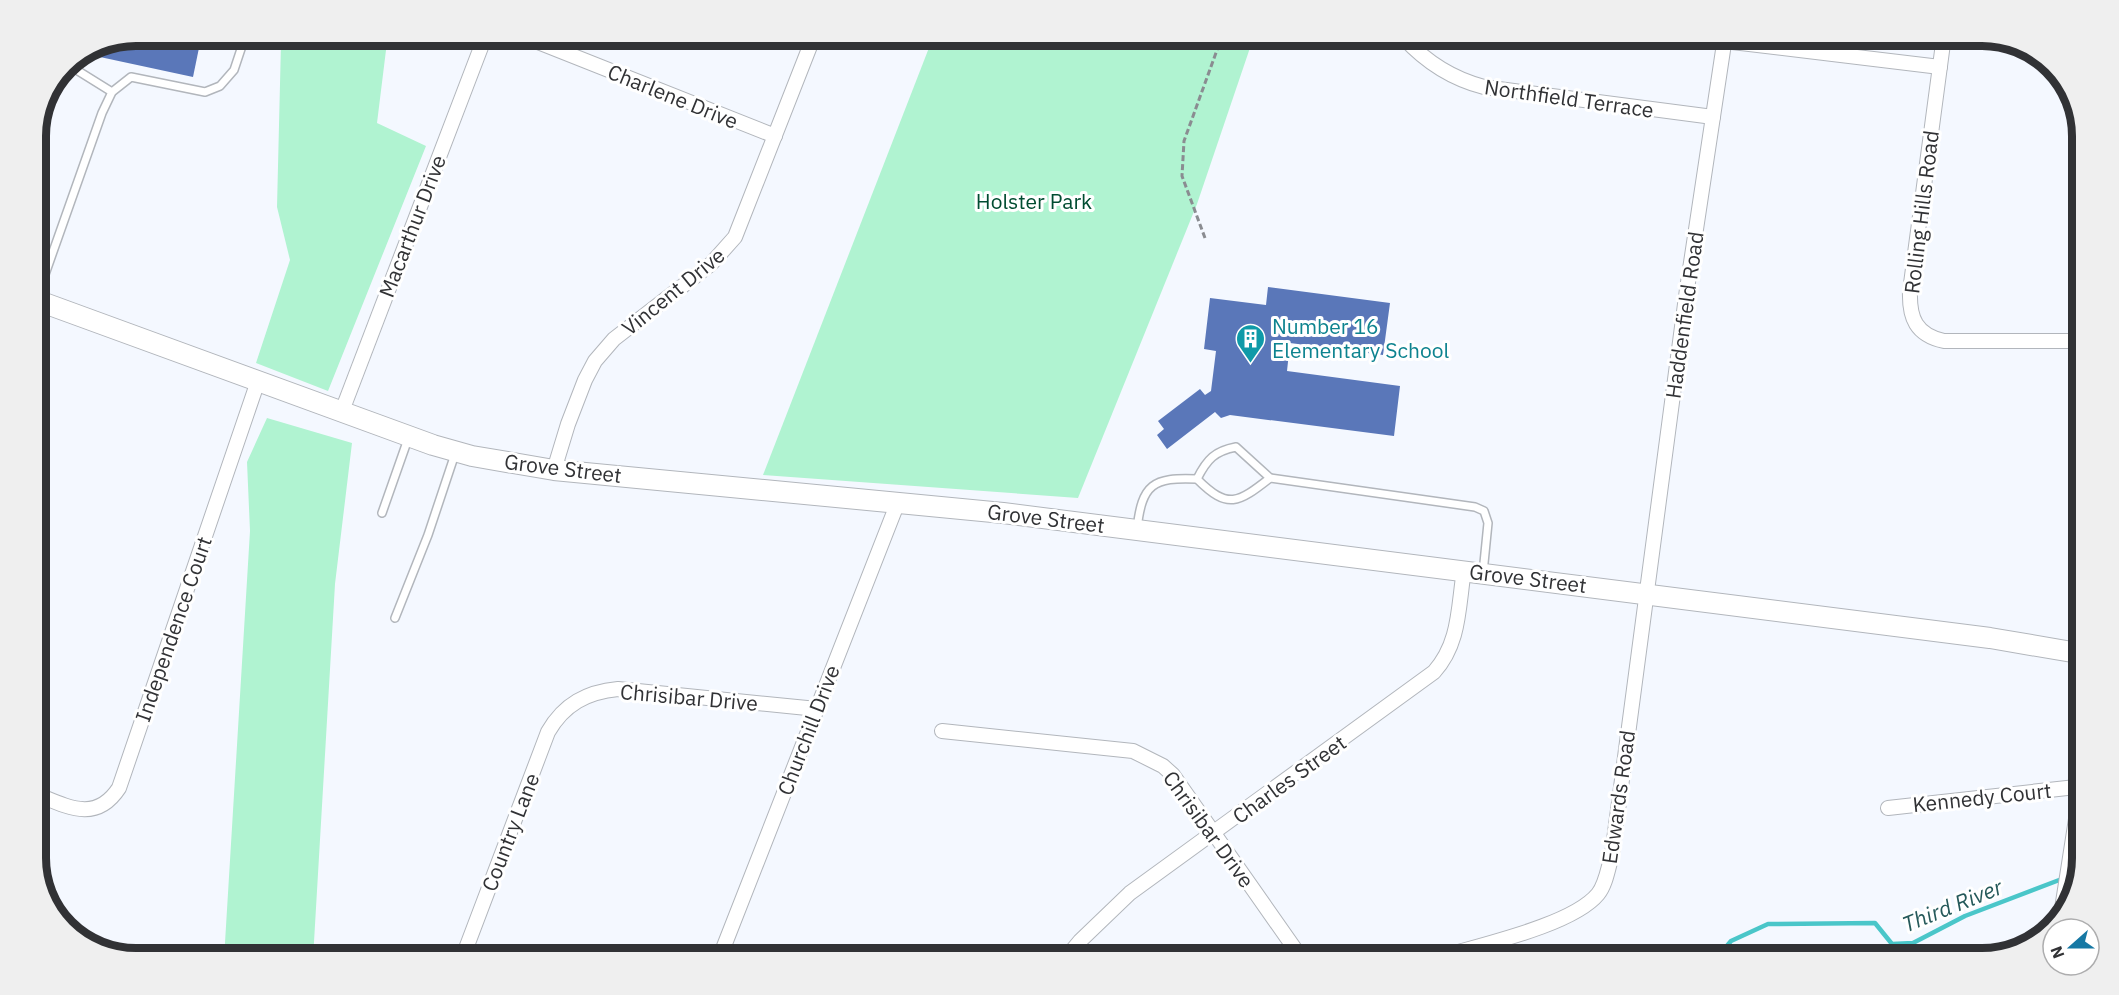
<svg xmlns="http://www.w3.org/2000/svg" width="2119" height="995" font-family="'IBM Plex Sans',sans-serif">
<rect width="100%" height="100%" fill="#f4f8ff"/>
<g fill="#b0f3d1">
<path d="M1253,39L1197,204L1078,498L763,475L932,40Z"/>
<path d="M387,42L377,123L426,146L328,391L256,363L290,260L277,207L281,43Z"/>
<path d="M267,418L352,443L335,584L313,959H224L250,531L247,462Z"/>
</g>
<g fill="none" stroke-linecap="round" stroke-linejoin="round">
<path stroke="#4ac6c9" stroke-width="4.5" d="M1716,959L1731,941L1768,924L1875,923L1892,944L1913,943L1965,916L2075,874"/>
</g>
<g fill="#5a77b9">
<path d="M200,43L193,77L86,54L98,44Z"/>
<path d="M1268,287L1390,303L1383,355L1290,343L1287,371L1400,386L1394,436L1230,415L1221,418L1215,412L1167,449L1157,435L1164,429L1158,421L1200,389L1205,395L1211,391L1216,351L1204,349L1210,298L1266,305Z"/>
</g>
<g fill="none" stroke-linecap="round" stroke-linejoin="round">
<defs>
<g id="lane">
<path d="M67,64L112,92"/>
<path d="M37,297L102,113L112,92L131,77L205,92L220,86L234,70L243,43"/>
<path d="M1197,479C1207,459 1215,451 1236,447L1270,478"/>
<path d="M382,513L408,439"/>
<path d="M1137,529C1142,484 1153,477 1197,479C1228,510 1238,503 1270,478L1475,507L1484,511L1488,523L1483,573"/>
<path d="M395,618L428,535L455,454"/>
</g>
<g id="street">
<path d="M1944,36L1910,291C1909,318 1916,335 1944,341H2081"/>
<path d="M1404,38C1426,62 1453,79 1484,87L1713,117"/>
<path d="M1724,41L1940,67"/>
<path d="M538,42L775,136"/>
<path d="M342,411L483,42"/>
<path d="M554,470L568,424L585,380L595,361L614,339L711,264L735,237L812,41"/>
<path d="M942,731L1133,751L1163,766L1173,775L1302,959"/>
<path d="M36,794C68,807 96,823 119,788L258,381"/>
<path d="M1888,808L2076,787"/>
<path d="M2061,915L2076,819"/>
<path d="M462,959L548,732C564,704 587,692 618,689L817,709"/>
<path d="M719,959L898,502"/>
<path d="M1065,959L1080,941L1130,893L1434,672C1460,643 1458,608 1464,570"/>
<path d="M1434,959C1475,946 1572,926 1598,894C1606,884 1608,868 1612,855L1687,289L1725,37"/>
</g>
<path id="secondary" d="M36,300L433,445L472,456L554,470L1003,513L1990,638L2078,653"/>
</defs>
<use href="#lane" stroke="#b2b6bc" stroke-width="10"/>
<use href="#street" stroke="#b2b6bc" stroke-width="16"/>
<use href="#secondary" stroke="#b2b6bc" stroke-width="22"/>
<path stroke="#8a8c91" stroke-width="3" stroke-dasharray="6 3" stroke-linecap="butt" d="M1205,238L1182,176L1184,141L1221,39"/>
<use href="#lane" stroke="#fff" stroke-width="7"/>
<use href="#street" stroke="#fff" stroke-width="14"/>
<use href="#secondary" stroke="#fff" stroke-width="20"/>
</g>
<defs>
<symbol id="building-pin" viewBox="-11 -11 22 30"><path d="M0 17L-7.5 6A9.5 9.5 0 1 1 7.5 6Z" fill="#0f9aa8" stroke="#fff"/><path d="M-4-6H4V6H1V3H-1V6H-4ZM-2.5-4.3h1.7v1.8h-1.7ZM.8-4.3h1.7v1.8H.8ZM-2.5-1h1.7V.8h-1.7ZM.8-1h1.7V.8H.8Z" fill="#fff"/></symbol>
</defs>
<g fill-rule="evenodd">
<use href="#building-pin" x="1234" y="322" width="33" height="45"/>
</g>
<g text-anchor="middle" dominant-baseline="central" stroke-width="6" stroke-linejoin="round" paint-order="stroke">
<g font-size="21" fill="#313235" stroke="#fff">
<text transform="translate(673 96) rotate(22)">Charlene Drive</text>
<text transform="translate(1569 98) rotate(8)">Northfield Terrace</text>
<text transform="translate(1921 212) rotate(-83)">Rolling Hills Road</text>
<text transform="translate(412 226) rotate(-69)">Macarthur Drive</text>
<text transform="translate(673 291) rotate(-39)">Vincent Drive</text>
<text transform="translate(1684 315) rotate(-82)">Haddenfield Road</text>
<text transform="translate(563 468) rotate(7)">Grove Street</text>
<text transform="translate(1046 518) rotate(7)">Grove Street</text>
<text transform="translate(1528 578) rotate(7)">Grove Street</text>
<text transform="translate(173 629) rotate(-71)">Independence Court</text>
<text transform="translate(689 697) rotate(5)">Chrisibar Drive</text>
<text transform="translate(808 730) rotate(-69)">Churchill Drive</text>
<text transform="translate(1289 779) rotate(-36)">Charles Street</text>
<text transform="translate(1618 797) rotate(-82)">Edwards Road</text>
<text transform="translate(1982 797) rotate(-6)">Kennedy Court</text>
<text transform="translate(1209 829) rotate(54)">Chrisibar Drive</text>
<text transform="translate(510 832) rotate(-69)">Country Lane</text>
</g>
<g font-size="21" fill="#004c31" stroke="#fff">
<text x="1034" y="201">Holster Park</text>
</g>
<g font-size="21" fill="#0d838f" stroke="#fff" text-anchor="start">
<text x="1272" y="326">Number 16<tspan x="1272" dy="24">Elementary School</tspan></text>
</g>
<g font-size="22" font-style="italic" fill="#25595a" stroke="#fff">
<text transform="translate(1952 905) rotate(-22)">Third River</text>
</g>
</g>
<path d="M0 0H2119V995H0ZM136 46H1982A90 90 0 0 1 2072 136V858A90 90 0 0 1 1982 948H136A90 90 0 0 1 46 858V136A90 90 0 0 1 136 46Z" fill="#efefef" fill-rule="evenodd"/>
<path fill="none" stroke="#313235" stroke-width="8" d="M136 46H1982A90 90 0 0 1 2072 136V858A90 90 0 0 1 1982 948H136A90 90 0 0 1 46 858V136A90 90 0 0 1 136 46Z"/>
<g transform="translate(2071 947) rotate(249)"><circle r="28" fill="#ffffff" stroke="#adadae" stroke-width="1.5"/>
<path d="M0-4.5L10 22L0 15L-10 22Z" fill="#1678a4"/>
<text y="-9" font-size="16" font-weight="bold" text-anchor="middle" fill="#313235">N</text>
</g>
</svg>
